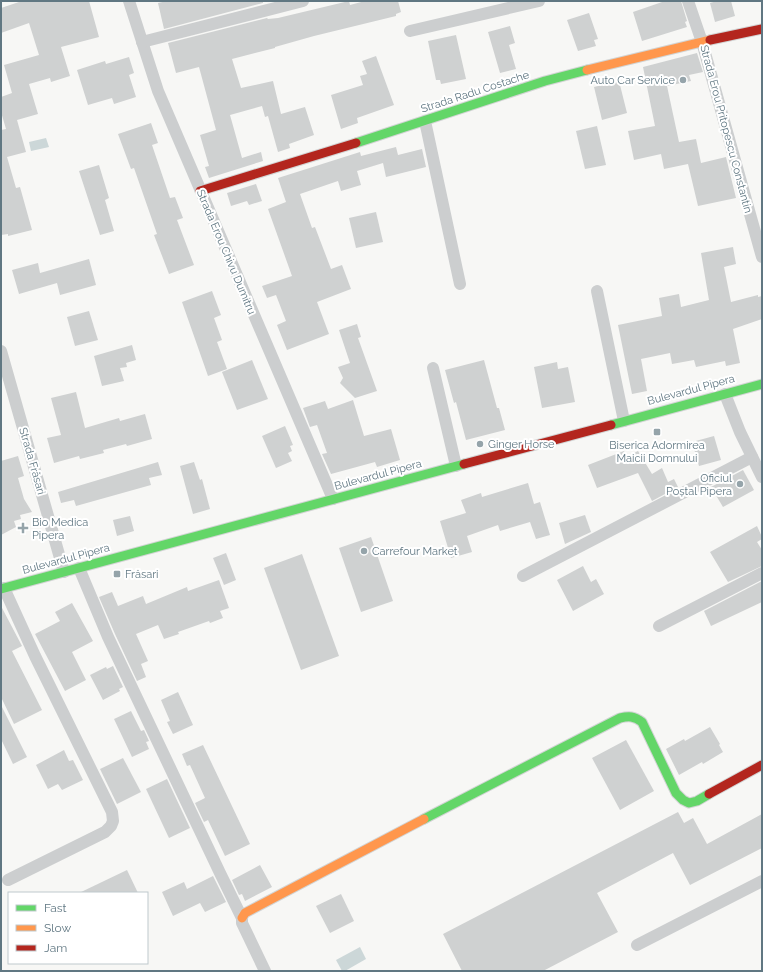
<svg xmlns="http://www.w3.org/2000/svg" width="763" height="972" font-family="Raleway,sans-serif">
<rect width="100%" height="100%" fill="#f7f7f5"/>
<g fill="#ccd7d8">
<path d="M46,138L49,147L31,151L29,142Z"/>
<path d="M360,947L366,959L345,971H342L336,960Z"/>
</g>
<g fill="#cfd1d1">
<path d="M22,1H89L99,37L61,47L70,76L51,82L50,78L29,84L38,114L17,120L26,152L7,157L16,188L20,187L32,230L8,236V234L1,235V130L6,129L1,112V97L12,93L4,65L39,55L29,23L1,33V8Z"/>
<path d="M167,1H263V3L164,29L158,3Z"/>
<path d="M349,1L350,5L365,1H398L401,12L396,14V16L314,36L275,47V48L232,59L241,88L273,81L281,114L305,107L314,135L289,144L290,148L278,152L268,116L265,117L262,106L230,115L242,158L261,152L263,161L209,178L205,167L209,166L200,135L216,130L199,67L176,73L168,43L267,18L268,19L278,18Z"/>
<path d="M665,1H681L687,21L685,22L687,27L642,41L633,12Z"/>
<path d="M717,1H731L735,16L715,22L710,3Z"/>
<path d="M589,13L598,39L594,40L596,46L578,51L567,20Z"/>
<path d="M510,26L515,43L509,45L516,69L500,73L488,32Z"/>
<path d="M456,35L466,79L441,84L440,80H436L428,41Z"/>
<path d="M697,53L703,72L689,75L691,81L667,86L679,142L696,139L701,163L726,157L736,198L698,206L688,164L664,169L661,154L634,160L628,131L655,126L643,67Z"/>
<path d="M376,56L394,105L357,118L358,123L341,129L331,95L363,85L360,76L367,74L362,61Z"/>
<path d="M129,57L134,73L129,75L136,97L114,104L112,98L88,105L77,70L105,61L106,64Z"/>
<path d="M619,81L627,113L602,120L594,87Z"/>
<path d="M151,123L158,143L152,145L170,198L175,197L183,218L177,220L194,265L169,274L154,235L157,234L134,168L131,169L118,134Z"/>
<path d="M597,126L606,165L585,169L576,131Z"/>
<path d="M396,147L398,155L422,149L426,167L386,177L383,163L357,171L361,185L341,191L338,181L300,194L312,228L315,227L331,269L342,265L351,289L317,302L329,334L287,350L277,325L286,321L276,295L267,298L262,286L292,276L268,209L286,202L278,178L360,152L361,156Z"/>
<path d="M99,165L109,198L105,200L114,231L100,235L79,171Z"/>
<path d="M256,184L262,201L249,205L247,201L231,206L227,193Z"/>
<path d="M376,212L383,242L356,248L349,218Z"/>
<path d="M733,247L736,264L724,267L731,302L758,295V297L762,296V319L733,329L740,363L726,366L725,361L696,367L694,360L672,364L670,353L641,359L647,391L632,394L618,325L662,316L659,298L679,294L681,307L709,300L701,253Z"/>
<path d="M89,259L96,285L60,295L57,283L19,294L12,270L38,263L40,273Z"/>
<path d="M212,291L221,315L214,318L222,340L217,342L227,369L208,376L182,302Z"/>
<path d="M89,311L98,340L75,346L67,317Z"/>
<path d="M357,324L361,337L358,338L377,391L355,398L340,383L343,378L338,367L350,363L339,330Z"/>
<path d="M132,345L136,360L126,363L127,367L120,368L124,381L102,386L94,356Z"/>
<path d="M252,360L268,399L237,410L222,372Z"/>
<path d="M484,360L497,408H499L505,430L466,440L456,402L454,403L445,370Z"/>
<path d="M557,362L558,369L568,367L575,402L542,408L534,367Z"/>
<path d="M76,392L85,428L119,418L120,421L145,414L152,439L127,446L126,444L103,450L104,453L80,459L79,456L54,463L47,438L61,435L51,398Z"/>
<path d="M353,400L364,436L391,429L400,460L377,467L375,462L331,474L322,454L327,453L317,425L310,427L303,408L325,401L328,409Z"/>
<path d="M285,426L293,445L290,446L292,451L288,453L292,461L276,468L262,436Z"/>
<path d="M714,436L721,460L699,466L692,442Z"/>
<path d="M624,451L626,457L638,451L652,474L662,468L668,482L674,479L678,487L652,501L638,473L597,488L588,465Z"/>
<path d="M18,456L24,476L18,478L24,499L32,512L20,515L21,519L14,521L16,527L1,535V461Z"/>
<path d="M158,462L162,475L149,478L151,485L76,506L74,500L61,503L58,492Z"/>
<path d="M194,462L200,480L202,479L210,509L193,514L180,466Z"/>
<path d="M743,470L754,490L723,507L711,487Z"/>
<path d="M528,483L534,504L540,502L550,535L536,539L530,522L500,531L498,525L467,536L472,552L451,558L440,521L466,513L461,500L481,493L482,497Z"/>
<path d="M585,515L591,532L565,544L559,523Z"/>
<path d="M130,516L134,531L117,536L113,520Z"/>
<path d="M757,526L762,537V539L757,542L762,550V566L728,582L710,552Z"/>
<path d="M371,537L393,601L361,612L339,548Z"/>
<path d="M226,553L236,580L224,585L213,558Z"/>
<path d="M302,554L339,656L301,670L264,568Z"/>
<path d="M583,566L591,582L596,579L604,594L573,611L557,580Z"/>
<path d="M219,580L229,608L220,611L223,618L210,623L209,621L178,632L179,634L164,639L158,625L136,634L148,661L141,664L146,677L137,681L115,634L99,597L112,592L118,606L143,596L146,604L187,587L188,591Z"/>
<path d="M762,581V602L711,626L704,611Z"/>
<path d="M72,603L93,641L72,652L86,680L65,691L35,634L60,621L55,612Z"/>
<path d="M1,606L22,646L12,651L42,710L14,724L1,697Z"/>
<path d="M113,666L123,687L119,689L120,691L103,700L90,675L106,667L107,669Z"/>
<path d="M178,692L193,725L173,734L167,722L170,721L161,700Z"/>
<path d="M1,705L27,757L13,764L1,739Z"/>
<path d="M131,711L141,731L144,730L149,741L146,742L149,749L132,757L114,719Z"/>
<path d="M710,727L720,744L719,745L723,752L703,764L702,762L679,775L666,749L684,739L685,741Z"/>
<path d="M626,740L654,791L620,810L592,758Z"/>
<path d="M203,745L250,844L225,856L208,820L204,822L195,803L205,798L190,765L187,766L182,754Z"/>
<path d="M64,750L69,761L73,760L83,780L62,790L58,784L48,789L36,765Z"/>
<path d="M123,758L141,792L117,804L100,769Z"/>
<path d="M167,779L190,828L169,838L146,789Z"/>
<path d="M678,812L684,823L693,818L707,844L762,814V848L690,885L673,853L597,893L618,932L543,971H462L443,934Z"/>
<path d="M260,865L272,887L245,901L242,894L239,895L232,880Z"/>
<path d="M127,870L138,893H79Z"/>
<path d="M213,876L226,902L205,912L200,903L173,916L162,892L184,882L187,889Z"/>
<path d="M341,894L354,921L330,933L316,906Z"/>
</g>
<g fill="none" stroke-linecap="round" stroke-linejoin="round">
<defs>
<g id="fast">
<path d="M356,143L545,81L587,70"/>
<path d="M611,425L762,384"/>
<path d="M1,589L464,464"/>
<path d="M424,819L620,718C629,716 634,716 642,722L676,793L683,800L689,803L697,801L709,794"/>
</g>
<g id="slow">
<path d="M587,70L710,40"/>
<path d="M242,918L245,913L424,819"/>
</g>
<g id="jam">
<path d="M710,40L762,29"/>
<path d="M200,191L356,143"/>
<path d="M464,464L611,425"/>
<path d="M709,794L762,765"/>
</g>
</defs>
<use href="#fast" stroke="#d2d4d4" stroke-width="11"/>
<use href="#slow" stroke="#d2d4d4" stroke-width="11"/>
<use href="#jam" stroke="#d2d4d4" stroke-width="11"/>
<g stroke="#cccecf" stroke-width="12">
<path d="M129,1L158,91L333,499"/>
<path d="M688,1L702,42L762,257"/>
<path d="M410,31L539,1"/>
<path d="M142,42L303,1"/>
<path d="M425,121L460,284"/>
<path d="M597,291L624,421"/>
<path d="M1,351L64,572"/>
<path d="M433,368L456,466"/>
<path d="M725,394L740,432L762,477"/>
<path d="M79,568L108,637L220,873L242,918V923L265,971"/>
<path d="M523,576L752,457"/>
<path d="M4,588L35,656L112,812L113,821L111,826L105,832L8,880"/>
<path d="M659,626L762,573"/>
<path d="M637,945L762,881"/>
</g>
<use href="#fast" stroke="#63d668" stroke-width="9"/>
<use href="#slow" stroke="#ff974d" stroke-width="9"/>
<use href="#jam" stroke="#b3261e" stroke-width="9"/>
</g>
<g fill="#95a4aa" stroke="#fff" stroke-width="1.5">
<circle cx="683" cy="80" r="4"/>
<rect x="653" y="428" width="8" height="8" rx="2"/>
<circle cx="480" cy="444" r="4"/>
<circle cx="740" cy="484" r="4"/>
<path d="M21 522h4v4h4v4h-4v4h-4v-4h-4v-4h4z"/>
<circle cx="364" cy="551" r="4"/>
<rect x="113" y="570" width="8" height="8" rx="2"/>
</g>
<g text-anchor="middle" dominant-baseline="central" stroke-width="4" stroke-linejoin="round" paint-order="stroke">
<g font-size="11" fill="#607782" stroke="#fff" text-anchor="start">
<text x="675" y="80" text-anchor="end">Auto Car Service</text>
<text x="488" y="444">Ginger Horse</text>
<text x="657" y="445" text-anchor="middle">Biserica Adormirea<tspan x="657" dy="13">Maicii Domnului</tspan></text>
<text x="732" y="478" text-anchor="end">Oficiul<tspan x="732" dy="13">Poștal Pipera</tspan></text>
<text x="32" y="522">Bio Medica<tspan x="32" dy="13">Pipera</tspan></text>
<text x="372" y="551">Carrefour Market</text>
<text x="125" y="574">Frăsari</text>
</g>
<g font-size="11" fill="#607782" stroke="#fff">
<text transform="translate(475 92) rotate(-18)">Strada Radu Costache</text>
<text transform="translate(726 129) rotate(75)">Strada Erou Pritopescu Constantin</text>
<text transform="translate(226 252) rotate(67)">Strada Erou Chivu Dumitru</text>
<text transform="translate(691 390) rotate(-15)">Bulevardul Pipera</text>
<text transform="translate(32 461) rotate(74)">Strada Frăsari</text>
<text transform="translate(378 475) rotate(-15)">Bulevardul Pipera</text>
<text transform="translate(66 559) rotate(-15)">Bulevardul Pipera</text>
</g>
</g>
<rect width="763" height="972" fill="none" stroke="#607782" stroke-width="4"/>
<rect x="8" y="892" width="140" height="72" fill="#ffffff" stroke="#bfc9cd"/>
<rect x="16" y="905" width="20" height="6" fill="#63d668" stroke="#bfc9cd"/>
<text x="44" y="912" font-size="12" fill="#607782">Fast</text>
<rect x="16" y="925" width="20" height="6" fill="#ff974d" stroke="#bfc9cd"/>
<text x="44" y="932" font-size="12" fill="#607782">Slow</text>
<rect x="16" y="945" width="20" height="6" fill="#b3261e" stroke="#bfc9cd"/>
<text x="44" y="952" font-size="12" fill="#607782">Jam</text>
</svg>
